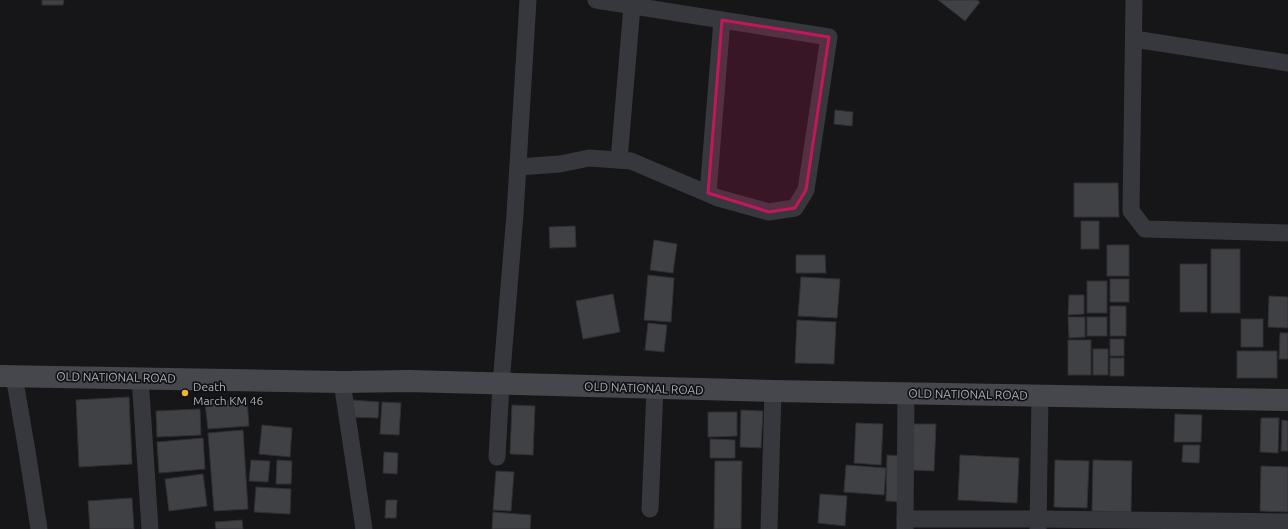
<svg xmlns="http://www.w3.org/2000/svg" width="1288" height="529" font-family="Ubuntu,sans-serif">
<rect width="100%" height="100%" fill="#161618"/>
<g fill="#404145" stroke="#303034">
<path d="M42,0H64L63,5H42Z"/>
<path d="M938,0H977L980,2L965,21Z"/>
<path d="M835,110L853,112L852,126L834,124Z"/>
<path d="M1074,183H1118L1119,217H1074Z"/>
<rect x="1081" y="221" width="18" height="28"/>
<path d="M575,226L576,247L550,248L549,227Z"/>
<path d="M654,240L677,244L673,273L650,270Z"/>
<rect x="1107" y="245" width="22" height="31"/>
<rect x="1211" y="249" width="29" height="64"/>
<path d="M796,255H825L826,273H796Z"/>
<rect x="1180" y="264" width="27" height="48"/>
<path d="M648,275L674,278L671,322L644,320Z"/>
<path d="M801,277L840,279L837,318L798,316Z"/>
<rect x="1110" y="279" width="19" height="23"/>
<rect x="1087" y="281" width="20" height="32"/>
<path d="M613,294L620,332L583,339L576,301Z"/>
<path d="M1069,295H1084V314L1068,315Z"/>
<path d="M1269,296L1288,297V328L1268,327Z"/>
<rect x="1110" y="306" width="16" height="30"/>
<path d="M1068,317H1085V337L1069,338Z"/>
<rect x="1087" y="317" width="20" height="19"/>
<rect x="1241" y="319" width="22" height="28"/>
<path d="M797,320L836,322L834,364L795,363Z"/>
<path d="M648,323L667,325L664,352L645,350Z"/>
<path d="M1280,333H1288V359H1279Z"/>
<rect x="1110" y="339" width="14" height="17"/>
<rect x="1068" y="340" width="23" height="35"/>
<rect x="1093" y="349" width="15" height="26"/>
<rect x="1237" y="351" width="40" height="27"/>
<rect x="1110" y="358" width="14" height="18"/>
<path d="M129,397L132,464L79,467L76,400Z"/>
<path d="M247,399L249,426L208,429L205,403Z"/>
<path d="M352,400L379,402L378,418L351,417Z"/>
<path d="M382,402L401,403L399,435L380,434Z"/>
<path d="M512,405L535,406L533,455L510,454Z"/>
<path d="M200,409L201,435L157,437L156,411Z"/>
<path d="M741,410L763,411L761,448L740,447Z"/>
<path d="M708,412H737V436L708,437Z"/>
<path d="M1175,414L1202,415L1201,442H1174Z"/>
<path d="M1261,418H1279L1278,453L1260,452Z"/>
<path d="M1282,420L1288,421V451H1281Z"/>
<path d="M856,423L883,424L881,465L854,463Z"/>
<path d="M912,424H936L934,471L911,470Z"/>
<path d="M262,425L292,428L290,457L259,454Z"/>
<path d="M243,430L248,509L214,511L208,433Z"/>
<path d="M203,438L205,469L159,473L157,442Z"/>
<path d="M710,439L735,440V458H710Z"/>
<path d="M1183,445H1200L1199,463L1182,462Z"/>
<path d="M384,452L398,453L397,474L383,473Z"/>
<path d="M887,455L904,456L903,502L886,501Z"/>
<path d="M960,455L1019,458L1017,503L958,500Z"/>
<path d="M251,460L270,461L268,482L249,481Z"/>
<path d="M277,460L292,461L291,484H276Z"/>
<path d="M1055,460L1089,461L1087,508L1054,507Z"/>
<path d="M1093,460L1132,461L1131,512L1092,511Z"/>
<path d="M715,461H742L741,529H714Z"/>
<path d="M846,465L886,468L884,495L844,492Z"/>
<path d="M1261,466L1288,467V512L1260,511Z"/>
<path d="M496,471L514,472L511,511L493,510Z"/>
<path d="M203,474L207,506L169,511L165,479Z"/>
<path d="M256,487L291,489L290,514L254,512Z"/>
<path d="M820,494L847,496L845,526L818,523Z"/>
<path d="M132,498L134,529H90L88,501Z"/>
<path d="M386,500H397L396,518H385Z"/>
<path d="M493,512L531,515L530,529H492Z"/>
<path d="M242,520L243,529H216L215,522Z"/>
</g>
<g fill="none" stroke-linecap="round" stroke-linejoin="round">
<g stroke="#37383d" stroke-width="17">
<path d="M1134,0L1131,211L1145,229L1288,233"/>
<path d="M1134,39L1288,63"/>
<path d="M619,160L632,6"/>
<path d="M518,167L560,164L589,158L631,161L718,198L769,212L795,208L806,190L829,37L596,0"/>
<path d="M708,193L722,20"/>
<path d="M14,376L27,451L39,529"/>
<path d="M140,377L150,529"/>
<path d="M342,382L364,529"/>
<path d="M497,457L501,384L515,214L528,0"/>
<path d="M650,509L655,388"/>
<path d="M905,519H1038L1288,522"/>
<path d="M769,529L773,391"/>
<path d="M905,529L906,393"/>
<path d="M1038,529L1040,395"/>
</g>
<path stroke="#45474d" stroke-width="22" d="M0,376L342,382L409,381L773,391L1288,400"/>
</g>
<path fill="#c2185b" fill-opacity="0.2" stroke="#c2185b" stroke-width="3" stroke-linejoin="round" d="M722,20L829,37L806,190L795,208L769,212L708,193Z"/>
<circle fill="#f2b134" stroke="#111113" stroke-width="1.5" cx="185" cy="393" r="4"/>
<g text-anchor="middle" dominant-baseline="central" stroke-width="3.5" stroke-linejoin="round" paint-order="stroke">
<g font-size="12" fill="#a8adb8" stroke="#111113">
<text transform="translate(116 377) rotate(1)">OLD NATIONAL ROAD</text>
<text transform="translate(644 388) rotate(2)">OLD NATIONAL ROAD</text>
<text transform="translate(968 394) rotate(1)">OLD NATIONAL ROAD</text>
</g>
<g font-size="12" fill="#a8adb8" stroke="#111113" text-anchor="start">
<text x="193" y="386">Death<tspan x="193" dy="14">March KM 46</tspan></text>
</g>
</g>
</svg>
